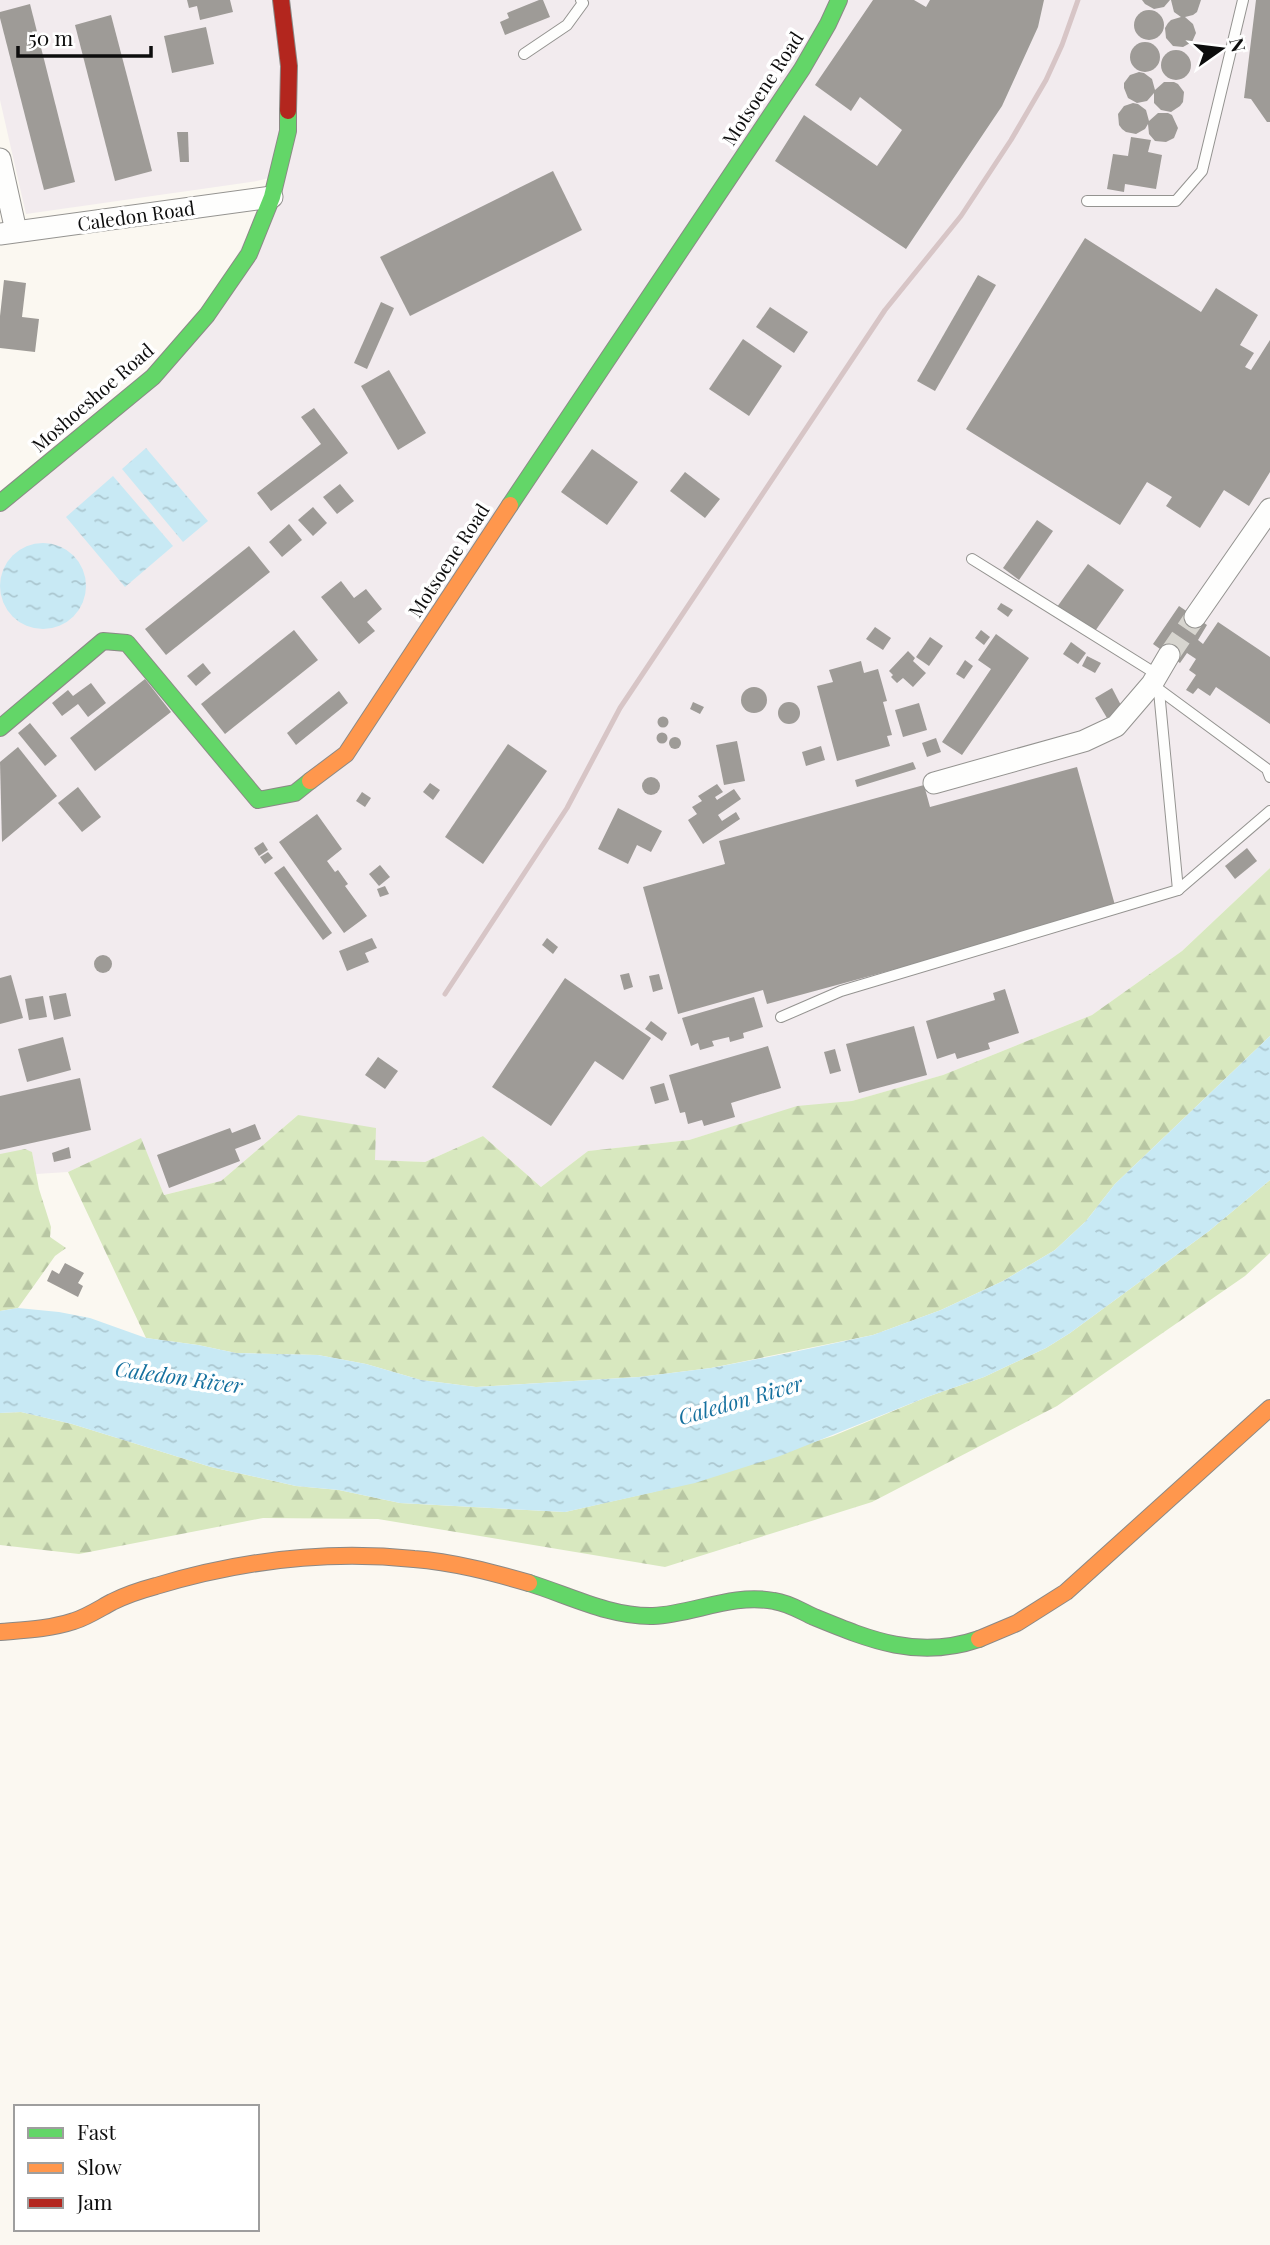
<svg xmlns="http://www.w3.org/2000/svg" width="1270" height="2245" font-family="'Playfair Display',serif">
<defs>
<pattern id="forest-firs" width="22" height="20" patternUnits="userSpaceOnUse" patternTransform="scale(1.75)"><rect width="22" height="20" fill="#d8e8bf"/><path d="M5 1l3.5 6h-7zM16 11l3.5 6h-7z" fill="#b8c6a3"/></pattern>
<pattern id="water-ripples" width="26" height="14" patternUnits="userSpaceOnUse" patternTransform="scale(1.75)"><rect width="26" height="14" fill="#c8e9f4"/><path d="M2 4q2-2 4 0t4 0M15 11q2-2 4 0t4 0" fill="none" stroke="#abc7d0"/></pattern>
</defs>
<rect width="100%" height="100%" fill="#fbf8f1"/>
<path fill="#f2ebee" d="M0,0H1270V868L1182,951L1092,1015L943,1075L852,1101L797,1107L689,1140L588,1151L541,1187L483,1136L425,1162L375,1160L298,1115L221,1181L164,1195L140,1139L68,1172L36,1174L32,1152L0,1154V503L207,315L277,176L257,181L26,214L0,100Z"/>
<g fill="url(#forest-firs)">
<path d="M1270,868V1036L1115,1184L1086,1221L1055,1250L1003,1281L941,1310L873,1335L711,1368L639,1377L476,1387L421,1380L366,1364L318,1355L236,1353L198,1345L146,1338L68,1172L141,1138L164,1195L221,1181L298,1115L376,1128L375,1160L425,1162L483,1136L541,1187L588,1151L689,1140L797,1106L852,1101L943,1075L1092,1015L1182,951Z"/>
<path d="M25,1149L32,1152L39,1189L51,1227L50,1237L66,1248L55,1256L18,1308L0,1311V1154Z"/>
<path d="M1270,1180V1253L1245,1276L1057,1406L872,1502L665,1567L378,1519L263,1518L79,1554L0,1545V1413L21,1412L72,1424L211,1467L296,1486L339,1490L400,1503L565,1512L653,1492L833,1436L927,1397L984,1377L1046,1348L1070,1333L1209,1231Z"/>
</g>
<g fill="url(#water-ripples)">
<path d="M146,448L208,521L183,542L122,469Z"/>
<path d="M113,476L173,546L125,587L66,517Z"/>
<circle cx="43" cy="586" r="43"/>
<path d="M1270,1036V1180L1209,1231L1070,1333L1046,1348L984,1377L927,1397L780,1456L695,1483L565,1512L400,1503L339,1490L296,1486L211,1467L72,1424L21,1412L0,1413V1311L18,1308L59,1312L90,1318L146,1338L198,1345L236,1353L318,1355L366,1364L421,1380L476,1387L639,1377L711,1368L789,1353L873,1335L941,1310L1003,1281L1055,1250L1086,1221L1115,1184Z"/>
</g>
<g fill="#9e9b97">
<path d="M187,0H230L233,12L200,20L197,6L189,8Z"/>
<path d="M539,0H543L550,17L505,35L500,22L509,18L507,13Z"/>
<path d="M873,0H914L926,7L930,0H1044L1038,27L1002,106L906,249L775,161L804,115L877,166L902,130L860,97L851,111L815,85Z"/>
<path d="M1142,0H1170L1164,7L1154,9L1145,4Z"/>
<path d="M1171,0H1201L1197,12L1193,15L1185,17L1193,24L1196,33L1192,42L1183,47L1173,46L1166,38L1165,28L1168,23L1171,20L1181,17L1174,12Z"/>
<path d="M1256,0H1270V122H1267L1251,99L1244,98Z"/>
<path d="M30,4L75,182L44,190L0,18V12Z"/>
<circle cx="1149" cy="25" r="15"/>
<path d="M111,15L152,171L115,181L75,25Z"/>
<path d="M206,27L214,64L172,73L164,36Z"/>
<circle cx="1145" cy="57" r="15"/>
<circle cx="1176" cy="65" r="15"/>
<path d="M1139,72L1144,73L1152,79L1155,90L1164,82H1174L1178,84L1184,92L1183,102L1180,106L1171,112L1161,110L1154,103V93L1147,101L1137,103L1128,98L1124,88V83L1130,75Z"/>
<path d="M1133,103L1138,104L1146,110L1149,121L1158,113H1168L1172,115L1178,128L1174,138L1166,142L1155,141L1149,134L1148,124L1145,129L1136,134L1126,132L1122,129L1119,125L1118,114L1124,106Z"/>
<path d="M177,132H188L189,162H180Z"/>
<path d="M1131,137L1151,140L1148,152L1162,155L1156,189L1125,184L1124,192L1107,189L1113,154L1128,156Z"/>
<path d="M553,171L582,230L410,316L380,257Z"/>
<path d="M1085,238L1201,312L1216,288L1258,315L1240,345L1254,353L1245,367L1251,370L1270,340V472L1249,506L1224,490L1200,528L1166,506L1172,497L1147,482L1120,525L966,429Z"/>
<path d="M978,275L996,285L935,391L917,381Z"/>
<path d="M4,280L26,283L22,317L39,319L35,352L0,348V316Z"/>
<path d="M381,302L394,308L367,369L354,363Z"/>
<path d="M770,307L808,332L794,353L756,327Z"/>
<path d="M743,339L782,366L749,416L709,389Z"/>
<path d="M389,370L426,433L398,450L361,386Z"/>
<path d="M314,408L348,453L271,511L257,493L321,444L301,417Z"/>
<path d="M592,449L638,482L607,525L561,492Z"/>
<path d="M685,472L720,499L705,518L670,491Z"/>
<path d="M340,484L354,501L337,514L323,497Z"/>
<path d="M313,507L327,523L313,536L298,520Z"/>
<path d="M1037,520L1053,531L1019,580L1003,568Z"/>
<path d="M289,524L302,540L282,557L269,542Z"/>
<path d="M249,546L270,572L166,655L145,629Z"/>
<path d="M1088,564L1124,590L1093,634L1057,607Z"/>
<path d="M341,581L354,598L366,589L382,609L367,622L375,631L359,644L321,597Z"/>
<path d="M1001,603L1013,610L1008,617L997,609Z"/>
<path d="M1179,606L1207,625L1198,640L1203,644L1218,622L1270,657V724L1216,687L1210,696L1198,688L1193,694L1186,690L1196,675L1189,670L1196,659L1187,653L1180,663L1153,644Z"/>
<path d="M875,627L891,638L883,650L866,639Z"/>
<path d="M294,630L318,660L225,734L201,704Z"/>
<path d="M981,630L990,637L984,645L975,638Z"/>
<path d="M996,634L1029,658L962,755L942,742L991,669L978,660Z"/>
<path d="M930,637L943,646L929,666L916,657Z"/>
<path d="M1071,642L1086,653L1078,664L1063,654Z"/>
<path d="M908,651L915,658L913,661L926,673L913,687L903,678L897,683L891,677L893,675L889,671Z"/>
<path d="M1087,656L1101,663L1095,673L1082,666Z"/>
<path d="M965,660L973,666L964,679L956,674Z"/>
<path d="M861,661L864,673L878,669L887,701L883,702L892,735L887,736L890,746L837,761L817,686L833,682L829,670Z"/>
<path d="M203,663L211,673L196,686L187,676Z"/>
<path d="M145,679L171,712L95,771L70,738Z"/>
<path d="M91,683L106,703L88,717L78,704L62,716L52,703L68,690L73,696Z"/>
<circle cx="754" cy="700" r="13"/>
<path d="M1112,688L1123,709L1107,718L1095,698Z"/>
<path d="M339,691L348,703L296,745L287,733Z"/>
<path d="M693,702L704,707L700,714L690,709Z"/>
<circle cx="789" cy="713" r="11"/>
<path d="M919,703L927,730L903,737L895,710Z"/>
<circle cx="663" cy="722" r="5.5"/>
<path d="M30,723L57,756L45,766L18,733Z"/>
<circle cx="662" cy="738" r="5.5"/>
<circle cx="675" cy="743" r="6"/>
<path d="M936,738L941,752L927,757L922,743Z"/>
<path d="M737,741L745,781L724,785L716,745Z"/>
<path d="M508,744L547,771L483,864L445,837Z"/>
<path d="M821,746L825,760L806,766L802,752Z"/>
<path d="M18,747L57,796L2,842L0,762Z"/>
<path d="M913,762L916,769L857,787L855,780Z"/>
<path d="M1077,767L1116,909L767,1004L763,990L678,1014L643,887L725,864L719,841L924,785L930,807Z"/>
<circle cx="651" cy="786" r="9"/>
<path d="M430,783L440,790L433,800L423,792Z"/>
<path d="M717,784L723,792L715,797L717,800L734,789L741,799L718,815L722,821L736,812L740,819L703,844L688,820L697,814L692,807L702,801L698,796Z"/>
<path d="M78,787L101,817L82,832L58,803Z"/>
<path d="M362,792L371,798L365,807L356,801Z"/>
<path d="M618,808L662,831L651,852L637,845L628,864L598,849Z"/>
<path d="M317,814L342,849L327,861L335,872L338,870L348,884L345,886L367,916L344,933L279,842Z"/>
<path d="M263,842L268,850L259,856L254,848Z"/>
<path d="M1247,848L1257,861L1235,879L1225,866Z"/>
<path d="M268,852L273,858L265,864L260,857Z"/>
<path d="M380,865L390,877L379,886L369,874Z"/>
<path d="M284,866L332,933L323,940L274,873Z"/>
<path d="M385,886L389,894L380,897L377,889Z"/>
<path d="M372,938L377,948L365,953L369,962L347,971L339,951Z"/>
<path d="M547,938L558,947L553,954L542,945Z"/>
<circle cx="103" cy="964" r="9"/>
<path d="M629,973L633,987L624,990L620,975Z"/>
<path d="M659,974L663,989L653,992L649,976Z"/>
<path d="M11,975L23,1018L0,1024V978Z"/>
<path d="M565,978L651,1038L623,1080L595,1061L551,1126L492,1087Z"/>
<path d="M1005,989L1019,1033L988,1043L990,1049L957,1059L955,1053L937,1059L926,1021L995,1000L993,993Z"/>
<path d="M66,993L71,1016L54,1020L49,996Z"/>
<path d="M43,996L47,1017L29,1020L25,999Z"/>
<path d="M754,997L763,1027L743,1033L744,1038L730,1042L729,1037L712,1041L714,1046L700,1050L698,1043L691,1046L682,1018Z"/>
<path d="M651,1021L667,1033L662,1041L645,1029Z"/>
<path d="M914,1026L927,1075L859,1093L846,1044Z"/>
<path d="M63,1037L71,1070L27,1082L18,1049Z"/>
<path d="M768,1046L781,1088L731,1103L735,1117L704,1126L702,1120L688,1124L685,1112L680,1113L669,1075Z"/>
<path d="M835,1049L841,1071L830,1074L824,1052Z"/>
<path d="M378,1057L398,1071L385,1089L365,1075Z"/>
<path d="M80,1078L91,1130L0,1150V1096Z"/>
<path d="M664,1083L669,1100L655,1104L650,1087Z"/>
<path d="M255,1124L261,1139L235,1149L240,1161L169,1188L157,1155L230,1128L232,1133Z"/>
<path d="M69,1147L71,1158L54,1162L52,1153Z"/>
<path d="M65,1263L84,1273L78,1283L83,1286L78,1297L47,1281L52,1270L59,1274Z"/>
</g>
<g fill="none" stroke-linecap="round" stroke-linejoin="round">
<path stroke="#d7d5cf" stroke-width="21" stroke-dasharray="21 10" stroke-linecap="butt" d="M1169,655L1195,617"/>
<defs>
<g id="lane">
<path d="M524,54L567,25L583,3L581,0"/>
<path d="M1087,201H1176L1202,171L1243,0"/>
<path d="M972,559L1158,675"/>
<path d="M1157,688L1267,769L1270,777"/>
<path d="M1178,890L1270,811"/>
<path d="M781,1017L841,991L1178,890L1159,691"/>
</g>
<g id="street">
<path d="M0,159L16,231"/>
<path d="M0,234L272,197"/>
<path d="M1195,617L1270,509"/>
<path d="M934,783L1084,741L1116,726L1152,684L1169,655"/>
</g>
<g id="fast">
<path d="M0,503L153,377L207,315L249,254L272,197L288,131V111"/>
<path d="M510,505L802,69L828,24L839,0"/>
<path d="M0,728L103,641L127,643L258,800L295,793L310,781"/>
<path d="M529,1583C568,1595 610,1617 653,1616C694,1614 732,1593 774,1601C789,1603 801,1611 814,1617C870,1640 918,1660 979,1639"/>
</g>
<g id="slow">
<path d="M310,781L346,754L510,505"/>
<path d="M0,1632C24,1630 50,1629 74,1621C87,1617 99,1609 112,1602C126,1595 141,1590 156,1586C239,1561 328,1550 414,1559C453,1562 491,1572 529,1583"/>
<path d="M979,1639L1017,1623L1066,1592L1270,1408"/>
</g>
<path id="jam" d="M281,0L289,66L288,111"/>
</defs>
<use href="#lane" stroke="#949390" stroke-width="12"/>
<use href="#street" stroke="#949390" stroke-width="23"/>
<use href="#fast" stroke="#8b8986" stroke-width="18"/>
<use href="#slow" stroke="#8b8986" stroke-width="18"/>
<use href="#jam" stroke="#8b8986" stroke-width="18"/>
<use href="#lane" stroke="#fefefd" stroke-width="10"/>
<use href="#street" stroke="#fefefd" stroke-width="21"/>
<use href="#fast" stroke="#63d668" stroke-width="16"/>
<use href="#slow" stroke="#ff974d" stroke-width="16"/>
<use href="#jam" stroke="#b3261e" stroke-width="16"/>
<path stroke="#d7c5c6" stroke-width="5" d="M445,994L567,808L620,708L885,310L961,216L1011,140L1046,80L1062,45L1078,0"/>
</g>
<g text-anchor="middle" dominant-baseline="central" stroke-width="7" stroke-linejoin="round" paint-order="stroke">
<g font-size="19" fill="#0d0d0d" stroke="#fff">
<text transform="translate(762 88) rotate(-57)">Motsoene Road</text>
<text transform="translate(136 215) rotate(-8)">Caledon Road</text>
<text transform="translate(92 397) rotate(-41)">Moshoeshoe Road</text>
<text transform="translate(448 560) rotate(-57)">Motsoene Road</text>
</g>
<g font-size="21" font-style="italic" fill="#16719f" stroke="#fff">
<text transform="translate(179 1376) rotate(8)">Caledon River</text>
<text transform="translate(740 1399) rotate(-16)">Caledon River</text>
</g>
</g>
<rect x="14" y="2105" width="245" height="126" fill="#ffffff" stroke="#9e9e9e" stroke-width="2"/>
<rect x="28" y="2128" width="35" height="10" fill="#63d668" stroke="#9e9e9e" stroke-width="2"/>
<text x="77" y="2140" font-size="21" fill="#0d0d0d">Fast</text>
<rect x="28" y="2163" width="35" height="10" fill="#ff974d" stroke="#9e9e9e" stroke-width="2"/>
<text x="77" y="2175" font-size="21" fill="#0d0d0d">Slow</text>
<rect x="28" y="2198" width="35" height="10" fill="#b3261e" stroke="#9e9e9e" stroke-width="2"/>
<text x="77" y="2210" font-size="21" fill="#0d0d0d">Jam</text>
<g transform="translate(1221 49) rotate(76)" stroke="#ffffff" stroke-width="5" paint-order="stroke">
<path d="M0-5L12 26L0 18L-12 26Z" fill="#0d0d0d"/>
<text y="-10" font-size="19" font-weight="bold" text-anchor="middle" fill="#0d0d0d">N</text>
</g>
<path d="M18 46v10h133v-10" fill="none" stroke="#0d0d0d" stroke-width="3.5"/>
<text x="28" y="46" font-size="21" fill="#0d0d0d" stroke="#ffffff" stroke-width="5" paint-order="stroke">50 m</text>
</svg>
